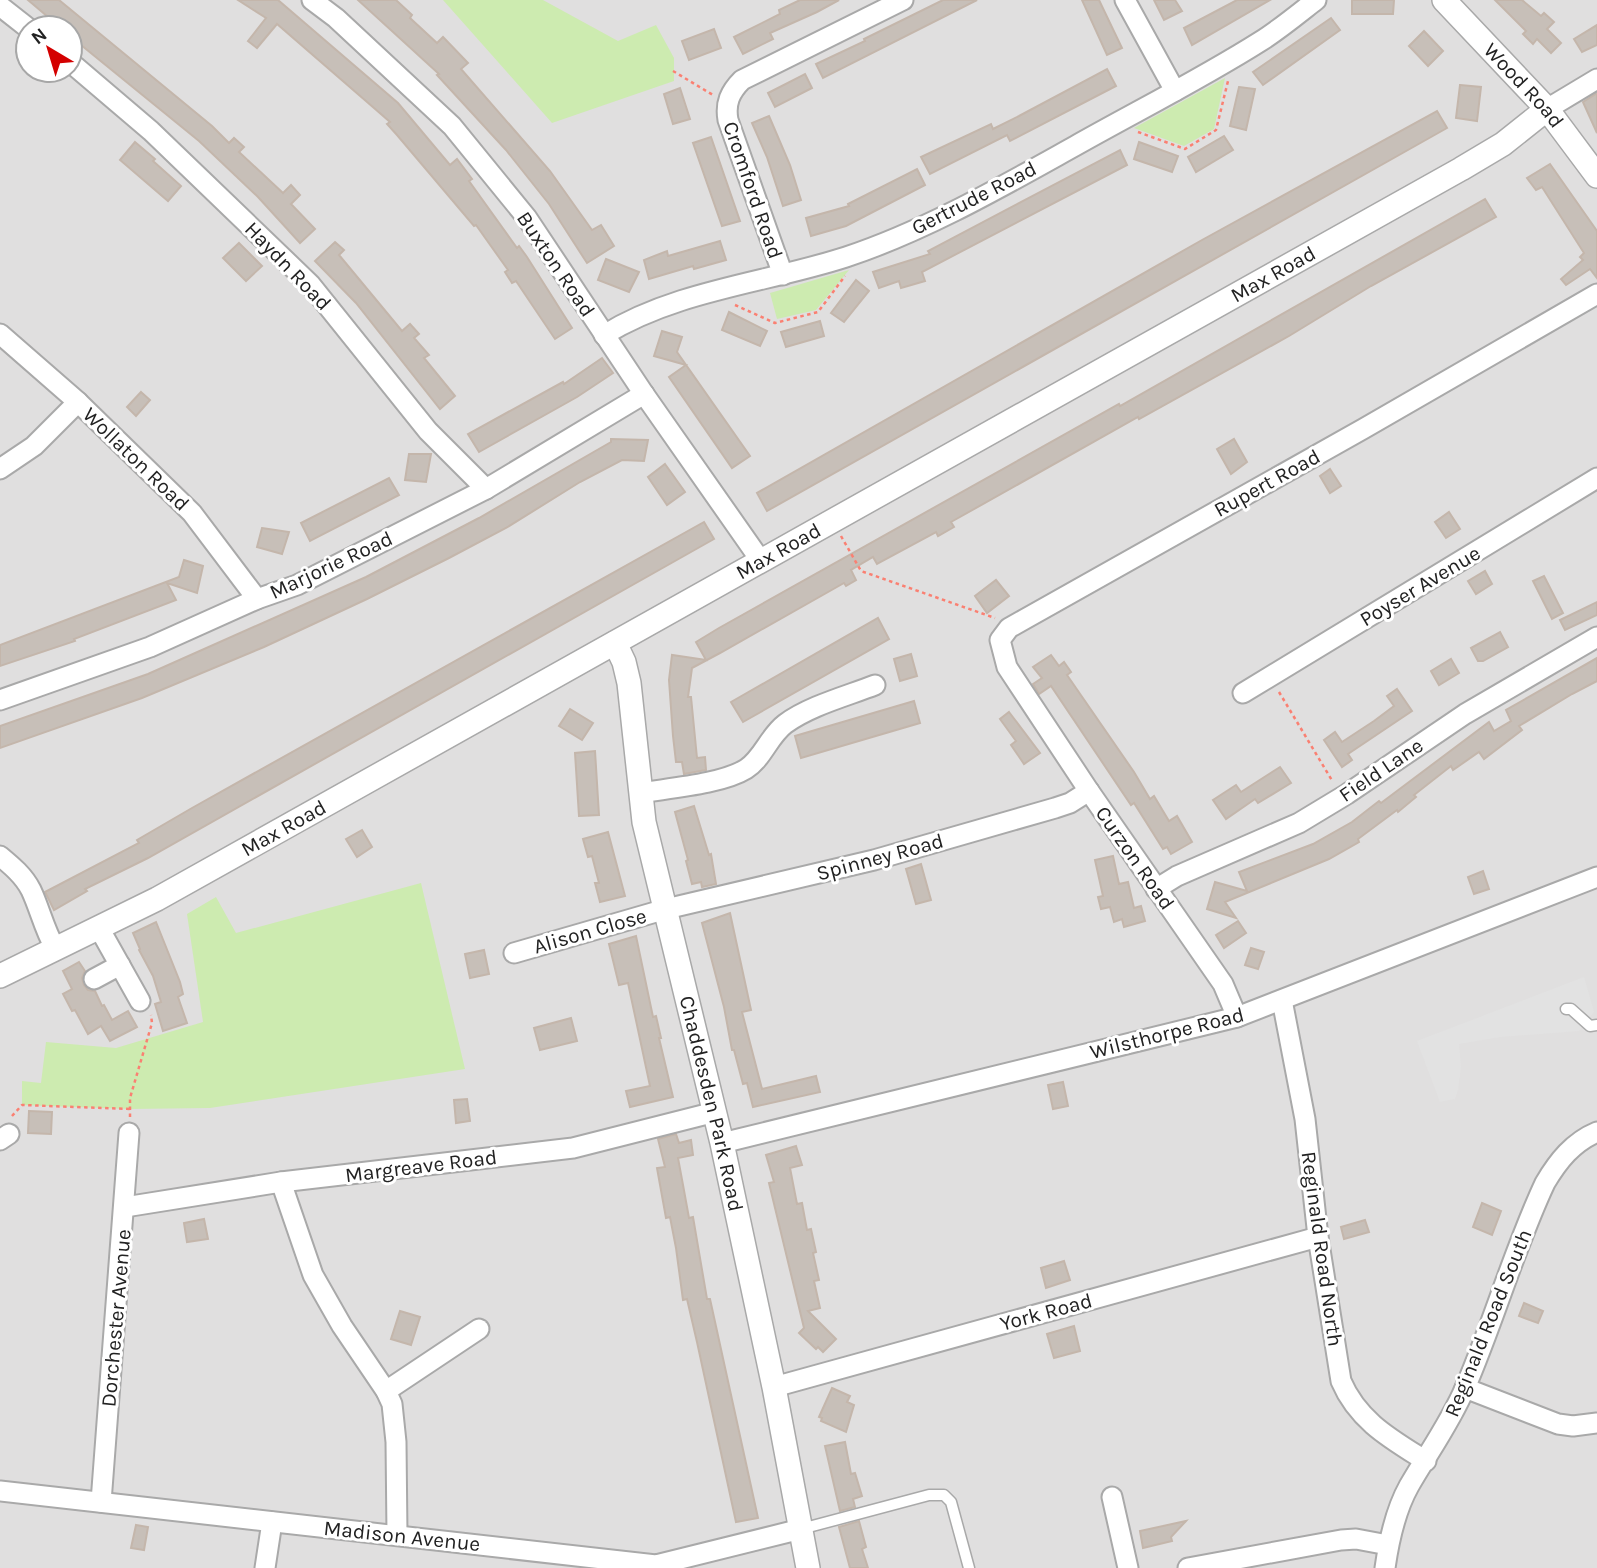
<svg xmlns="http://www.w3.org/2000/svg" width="1597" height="1568" font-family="Karla,sans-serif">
<rect width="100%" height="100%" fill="#f2efe9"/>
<path fill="#e0dfdf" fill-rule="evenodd" d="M0,0H1597V1568H0ZM28,28H70V70H28Z"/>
<g fill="#cdebb0">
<path d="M443,0H543L618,41L656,25L674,58V81L552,123Z"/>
<path d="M1225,78L1214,129L1184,146L1134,128Z"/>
<path d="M849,270L816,310L777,319L770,293Z"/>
<path d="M421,883L465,1069L210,1108L130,1109L22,1105V1081L41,1083L46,1042L116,1048L203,1022L187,914L216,897L236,933Z"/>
</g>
<path fill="#e2e2e2" d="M1584,977L1594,1012L1579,1031L1500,1037L1459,1044L1461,1067L1458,1090L1455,1099L1440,1102L1417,1041Z"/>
<g fill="#c7bfb8" stroke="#c4b6ab" stroke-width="2">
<path d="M28,0H59L212,126L229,143L234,138L244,147L239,152L283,193L291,185L300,195L291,204L315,229L300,243L258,197L199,141L70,36V28H61Z"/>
<path d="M238,0H278L398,103L450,165L457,159L472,179L469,181L517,248L519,246L527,257L572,328L555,339L516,281L512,283L505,272L508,270L476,225L474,226L397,135L387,124L390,122L374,108L277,24L257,48L248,41L266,18Z"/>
<path d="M358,0H396L412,15L410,18L437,43L443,37L468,63L461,69L550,171L592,230L601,225L614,246L587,263L549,204L506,150L437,75L439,74Z"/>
<path d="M800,0H839L817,12L770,33L773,39L743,54L734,37L780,14L779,10Z"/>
<path d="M943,0H977L823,78L816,64L865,41L864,39Z"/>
<path d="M1082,0H1099L1122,48L1107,55Z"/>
<path d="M1154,0H1175L1182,11L1164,20Z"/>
<path d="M1237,0H1270L1192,45L1184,28Z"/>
<path d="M1352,0H1394L1393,14H1352Z"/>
<path d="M1495,0H1522L1541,16L1544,13L1554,22L1547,29L1561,43L1551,53L1537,39L1533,44L1523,34L1526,31Z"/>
<path d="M1331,18L1340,30L1263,85L1253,72Z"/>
<path d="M1597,25V45L1582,52L1574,39Z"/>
<path d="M714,29L721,48L689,60L682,41Z"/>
<path d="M1424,31L1443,51L1428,66L1409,46Z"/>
<path d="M1107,69L1116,86L1010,141L1007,135L930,174L921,157L991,124L993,129L1019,116Z"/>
<path d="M805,74L812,88L775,107L768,93Z"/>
<path d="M1460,85L1481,87L1477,121L1456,118Z"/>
<path d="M1239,87L1255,89L1246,130L1230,126Z"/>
<path d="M680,88L690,119L673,124L664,94Z"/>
<path d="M1597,93V133L1583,102Z"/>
<path d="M1437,111L1447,128L767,511L757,493L1202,240Z"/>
<path d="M769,116L790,165L801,200L783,206L767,157L752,123Z"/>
<path d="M1224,136L1233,150L1196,172L1188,157Z"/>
<path d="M711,137L740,221L722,226L693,143Z"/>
<path d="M135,142L155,159L153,161L181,186L168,201L120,160Z"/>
<path d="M1139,142L1178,156L1172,172L1134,159Z"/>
<path d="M1120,150L1127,165L922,272L925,281L901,288L899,281L879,288L873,272L930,254L928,251Z"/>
<path d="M1550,164L1597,231V278L1590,269L1566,285L1561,279L1583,260L1580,257L1584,253L1542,187L1536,190L1527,178Z"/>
<path d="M917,169L925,185L846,226L811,236L806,218L849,206L848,204Z"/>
<path d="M1485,199L1496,217L1371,286L1289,336L1139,419L1138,417L951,522L954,527L938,536L936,532L877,564L873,557L851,570L856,580L846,586L844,583L720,653L692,668L688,697H691L697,758L705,757L706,770L684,774L682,762H676L673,736L669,680L672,655L706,660L696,642L719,628L1119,404L1120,406Z"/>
<path d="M720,241L726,260L694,269L693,266L649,279L644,260L667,251L668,256Z"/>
<path d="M335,242L344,250L339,255L402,331L410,324L419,334L414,338L429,355L424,358L455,396L440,409L356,303L315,261Z"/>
<path d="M239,243L262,266L246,281L223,258Z"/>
<path d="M606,259L639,272L629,292L598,280Z"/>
<path d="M856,280L869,291L844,322L831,313Z"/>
<path d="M729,312L767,331L760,346L722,330Z"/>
<path d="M820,321L824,336L786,347L781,332Z"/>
<path d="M662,331L682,337L677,352L750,456L732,468L669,377L686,365L654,356Z"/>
<path d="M602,358L613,373L577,397L479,452L468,434L563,382L564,384Z"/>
<path d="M141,392L150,400L136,416L127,407Z"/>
<path d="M611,439L648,440L644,461L622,460L580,482L506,528L449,558L367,599L264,647L142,698L0,748V726L148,674L366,577L479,518L611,442Z"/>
<path d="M1234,439L1247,462L1231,474L1217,449Z"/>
<path d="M409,454H431L426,482L405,480Z"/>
<path d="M665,464L685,492L667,505L648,477Z"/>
<path d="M1330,469L1341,486L1330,493L1320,476Z"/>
<path d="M389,478L399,495L310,541L301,523Z"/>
<path d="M1449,512L1460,529L1446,538L1435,522Z"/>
<path d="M704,522L714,539L148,858L85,889L87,891L54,910L45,892L139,843L137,840L192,808Z"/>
<path d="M262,528L289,532L282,554L257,547Z"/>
<path d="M184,560L203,566L197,593L167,583L176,600L74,639L75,641L0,666V645L179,577Z"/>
<path d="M1485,571L1492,584L1476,594L1468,581Z"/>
<path d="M1544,576L1563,613L1552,619L1533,581Z"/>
<path d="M996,580L1009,596L987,613L975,596Z"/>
<path d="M1597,602V615L1565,630L1560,620Z"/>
<path d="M878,618L889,639L743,722L731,702Z"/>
<path d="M1500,632L1508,647L1483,661H1478L1471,648Z"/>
<path d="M911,654L917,676L900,681L894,659Z"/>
<path d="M1051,655L1059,666L1064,662L1071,672L1067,675L1134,772L1150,799L1154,796L1169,821L1177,816L1192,842L1171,854L1167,847L1163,849L1134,803L1131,805L1051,686L1039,694L1033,684L1042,678L1033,667Z"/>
<path d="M1597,658V681L1572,694L1519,726L1522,730L1484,759L1479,752L1453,770L1451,766L1414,795L1416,797L1398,812L1397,810L1358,839L1359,842L1329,859L1225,902L1236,918L1207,909L1215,882L1247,891L1239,872L1313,844L1352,822L1379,801L1381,803L1489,722L1494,731L1511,721L1506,710Z"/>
<path d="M1451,659L1459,673L1439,685L1431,671Z"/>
<path d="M1397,689L1412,711L1348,754L1352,760L1342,767L1324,740L1335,732L1342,742L1374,721L1394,706L1387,696Z"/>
<path d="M914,701L920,723L801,758L795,736Z"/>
<path d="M570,709L593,723L582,740L559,726Z"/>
<path d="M1009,712L1040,753L1024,764L1011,745L1016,741L1000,719Z"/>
<path d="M595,751L599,815L579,816L575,753Z"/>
<path d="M1280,767L1291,783L1258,803L1255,799L1226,819L1213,800L1236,785L1241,792Z"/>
<path d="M694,806L709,855L711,854L716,884L702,887L701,882L692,884L686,861L688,860L675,812Z"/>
<path d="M362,830L372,847L357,857L346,839Z"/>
<path d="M608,832L625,896L600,902L595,883H599L592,856L588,857L583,839Z"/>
<path d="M1113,856L1119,884L1128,882L1134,908L1141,906L1145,921L1124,927L1122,919L1114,922L1110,907L1101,909L1098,897L1103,896L1095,860Z"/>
<path d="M921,864L931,900L916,904L906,869Z"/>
<path d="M1483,871L1489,889L1474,894L1468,877Z"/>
<path d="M730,913L751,1010L742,1012L762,1089L816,1076L820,1092L753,1107L747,1083L743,1084L734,1050H732L724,1007L702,923Z"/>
<path d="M1238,921L1246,933L1224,948L1216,935Z"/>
<path d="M156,922L180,982L183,994L178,997L187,1023L163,1031L155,1004L161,1002L153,976L139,950L140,949L133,933Z"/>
<path d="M636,936L653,1017L656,1016L661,1038H659L673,1097L630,1107L626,1091L650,1086L628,983L619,985L609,944Z"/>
<path d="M1251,948L1264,952L1258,969L1245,965Z"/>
<path d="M484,950L489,974L470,978L465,954Z"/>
<path d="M79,962L85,971L82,978L84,985L88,990L95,991L102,1006L104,1005L112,1020L128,1011L137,1027L110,1041L101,1026L88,1034L75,1010L72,1011L63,994L72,989L63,971Z"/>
<path d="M571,1018L577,1041L540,1050L534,1028Z"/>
<path d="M1063,1082L1068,1106L1053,1109L1048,1085Z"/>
<path d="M467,1099L470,1121L456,1123L454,1100Z"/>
<path d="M29,1111L52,1112L51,1134L28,1133Z"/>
<path d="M676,1134L679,1143L691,1140L693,1155L678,1158L683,1185L689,1218L693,1217L707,1299H710L758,1518L736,1522L697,1342L687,1299L683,1300L676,1248L670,1217L666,1218L657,1168L665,1167L658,1139Z"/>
<path d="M796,1146L802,1165L790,1168L797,1204L802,1203L807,1230L811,1229L816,1252L813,1253L819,1280L814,1281L820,1308L808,1311L836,1339L823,1352L818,1347L816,1349L799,1333L804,1328L769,1183L774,1182L766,1155Z"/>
<path d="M1482,1203L1501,1211L1492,1235L1473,1227Z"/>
<path d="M204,1219L208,1239L187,1242L184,1223Z"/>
<path d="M1365,1220L1369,1232L1344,1239L1341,1227Z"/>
<path d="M1064,1261L1070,1280L1046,1288L1041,1268Z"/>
<path d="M1524,1303L1543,1311L1538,1323L1519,1316Z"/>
<path d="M400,1311L420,1317L411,1345L391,1339Z"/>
<path d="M1074,1326L1080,1351L1054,1358L1047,1334Z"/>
<path d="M832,1388L850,1396L847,1402L854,1405L846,1432L821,1421L822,1418L819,1417Z"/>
<path d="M845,1442L851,1474L855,1473L862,1496L853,1499L855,1507L840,1511L825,1446Z"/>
<path d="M859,1521L866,1547L862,1549L868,1568H850L839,1527Z"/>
<path d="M1186,1521L1171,1537L1172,1541L1143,1548L1140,1531Z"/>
<path d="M136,1525L148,1527L144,1550L131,1548Z"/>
</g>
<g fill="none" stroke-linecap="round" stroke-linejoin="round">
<defs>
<g id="service">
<path d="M1566,1009H1571L1590,1026L1597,1025"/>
<path d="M801,1529L929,1495H944L951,1502L969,1568"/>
</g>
<g id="minor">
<path d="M312,0L336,18L452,126L527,218L644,394L761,561"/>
<path d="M1125,0L1175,91"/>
<path d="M0,6L28,28"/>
<path d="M70,62L151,131L310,284L428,431L486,489"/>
<path d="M1547,109L1597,79"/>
<path d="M783,275L728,120C725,103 730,92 742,80L903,0"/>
<path d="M0,334L78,402L192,513L257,599"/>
<path d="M604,335C677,290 766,283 846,257C925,231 1003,186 1075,146C1137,111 1201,79 1261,41C1280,29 1298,14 1316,0"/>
<path d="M0,469L34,446L78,402"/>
<path d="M1243,693L1597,478"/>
<path d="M0,700L150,647L257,599L297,585L486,489L644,394"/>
<path d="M640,793C670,788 722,784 746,769C763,758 769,736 785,724C809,706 847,696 875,685"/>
<path d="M0,856C12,866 24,876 31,890C40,909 44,929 55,948"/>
<path d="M1156,889L1177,876L1299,823L1347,794L1465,714L1597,637"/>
<path d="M99,928L140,1001"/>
<path d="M514,953L666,909L874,860L1055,808L1070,803L1089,791"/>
<path d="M94,979L120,965"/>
<path d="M1282,1000L1305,1119L1318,1237L1341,1381C1358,1421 1391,1439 1426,1461"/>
<path d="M1237,1017L1223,984L1089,791L1007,667L1000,640L1009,628L1025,619L1363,429L1597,294"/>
<path d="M0,1140L9,1134"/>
<path d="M722,1143L1237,1017L1597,877"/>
<path d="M281,1182L313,1275L342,1326L386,1391L392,1404L396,1442L397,1534"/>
<path d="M125,1207L281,1182L573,1148L715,1112"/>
<path d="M774,1387L1318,1237"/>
<path d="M1465,1388L1558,1424L1573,1426L1597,1423"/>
<path d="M386,1391L479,1329"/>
<path d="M0,1491L656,1565L801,1529"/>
<path d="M1112,1497L1128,1568"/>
<path d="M101,1502L129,1133"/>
<path d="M265,1568L272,1522"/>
<path d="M1188,1568L1341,1540L1356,1539L1388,1545"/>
<path d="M1385,1568C1389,1540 1395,1511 1409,1486C1428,1453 1450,1423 1465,1388C1494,1321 1514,1249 1545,1183C1558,1161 1573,1142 1597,1132"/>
</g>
<g id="tertiary">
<path id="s1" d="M1444,0L1547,109L1597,176"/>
<path id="s2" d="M615,643L624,662L629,683L644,822L722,1143L774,1387L808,1568"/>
<path id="s3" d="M0,976L157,899L1461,169L1503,144L1547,109"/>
</g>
</defs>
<use href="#service" stroke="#a9a9a9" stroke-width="13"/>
<use href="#minor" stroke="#a9a9a9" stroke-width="23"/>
<use href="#tertiary" stroke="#a9a9a9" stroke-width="26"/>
<g stroke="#fa8072" stroke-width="2.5" stroke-dasharray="3.5 3.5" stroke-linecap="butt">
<path d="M673,71L713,95"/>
<path d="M1138,132L1185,149L1216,130L1228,81"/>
<path d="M735,305L775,323L818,312L845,276"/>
<path d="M841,536L861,571L995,618"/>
<path d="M1279,692L1333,782"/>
<path d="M12,1116L22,1105L130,1109"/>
<path d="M130,1117V1098L152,1023L151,1015"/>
</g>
<use href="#service" stroke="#fff" stroke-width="10"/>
<use href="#minor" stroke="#fff" stroke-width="19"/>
<use href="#tertiary" stroke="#fff" stroke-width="23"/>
</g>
<g text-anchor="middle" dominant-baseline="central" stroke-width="6" stroke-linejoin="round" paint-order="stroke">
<g font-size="21" fill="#222" stroke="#fff">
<text stroke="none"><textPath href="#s1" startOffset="117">Wood Road</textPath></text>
<text transform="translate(753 190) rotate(71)">Cromford Road</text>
<text transform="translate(974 198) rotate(-27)">Gertrude Road</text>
<text transform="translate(556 264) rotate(56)">Buxton Road</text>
<text transform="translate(288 266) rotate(46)">Haydn Road</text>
<text stroke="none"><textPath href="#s3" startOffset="1454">Max Road</textPath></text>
<text transform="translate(136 459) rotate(44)">Wollaton Road</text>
<text transform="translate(1267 483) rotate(-29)">Rupert Road</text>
<text stroke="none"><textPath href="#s3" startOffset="887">Max Road</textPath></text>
<text transform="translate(331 565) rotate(-25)">Marjorie Road</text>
<text transform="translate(1420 586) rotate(-31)">Poyser Avenue</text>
<text transform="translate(1381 770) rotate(-34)">Field Lane</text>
<text stroke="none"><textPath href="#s3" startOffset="320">Max Road</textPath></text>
<text transform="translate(880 857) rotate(-15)">Spinney Road</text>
<text transform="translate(1135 858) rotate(55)">Curzon Road</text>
<text transform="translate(590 931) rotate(-16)">Alison Close</text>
<text transform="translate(1167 1033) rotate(-14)">Wilsthorpe Road</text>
<text stroke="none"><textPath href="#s2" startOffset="472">Chaddesden Park Road</textPath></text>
<text transform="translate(421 1166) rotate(-7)">Margreave Road</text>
<text transform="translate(1322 1249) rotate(82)">Reginald Road North</text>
<text transform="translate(1046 1312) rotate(-15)">York Road</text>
<text transform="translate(116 1318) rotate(-85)">Dorchester Avenue</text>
<text transform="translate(1488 1323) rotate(-68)">Reginald Road South</text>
<text transform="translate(402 1536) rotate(6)">Madison Avenue</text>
</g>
</g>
<g transform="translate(49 49) rotate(322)"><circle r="33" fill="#ffffff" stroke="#a7a7a7" stroke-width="2"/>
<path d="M0-5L12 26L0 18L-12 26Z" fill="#d40000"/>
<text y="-10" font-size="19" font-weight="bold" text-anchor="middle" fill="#222222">N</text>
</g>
</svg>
